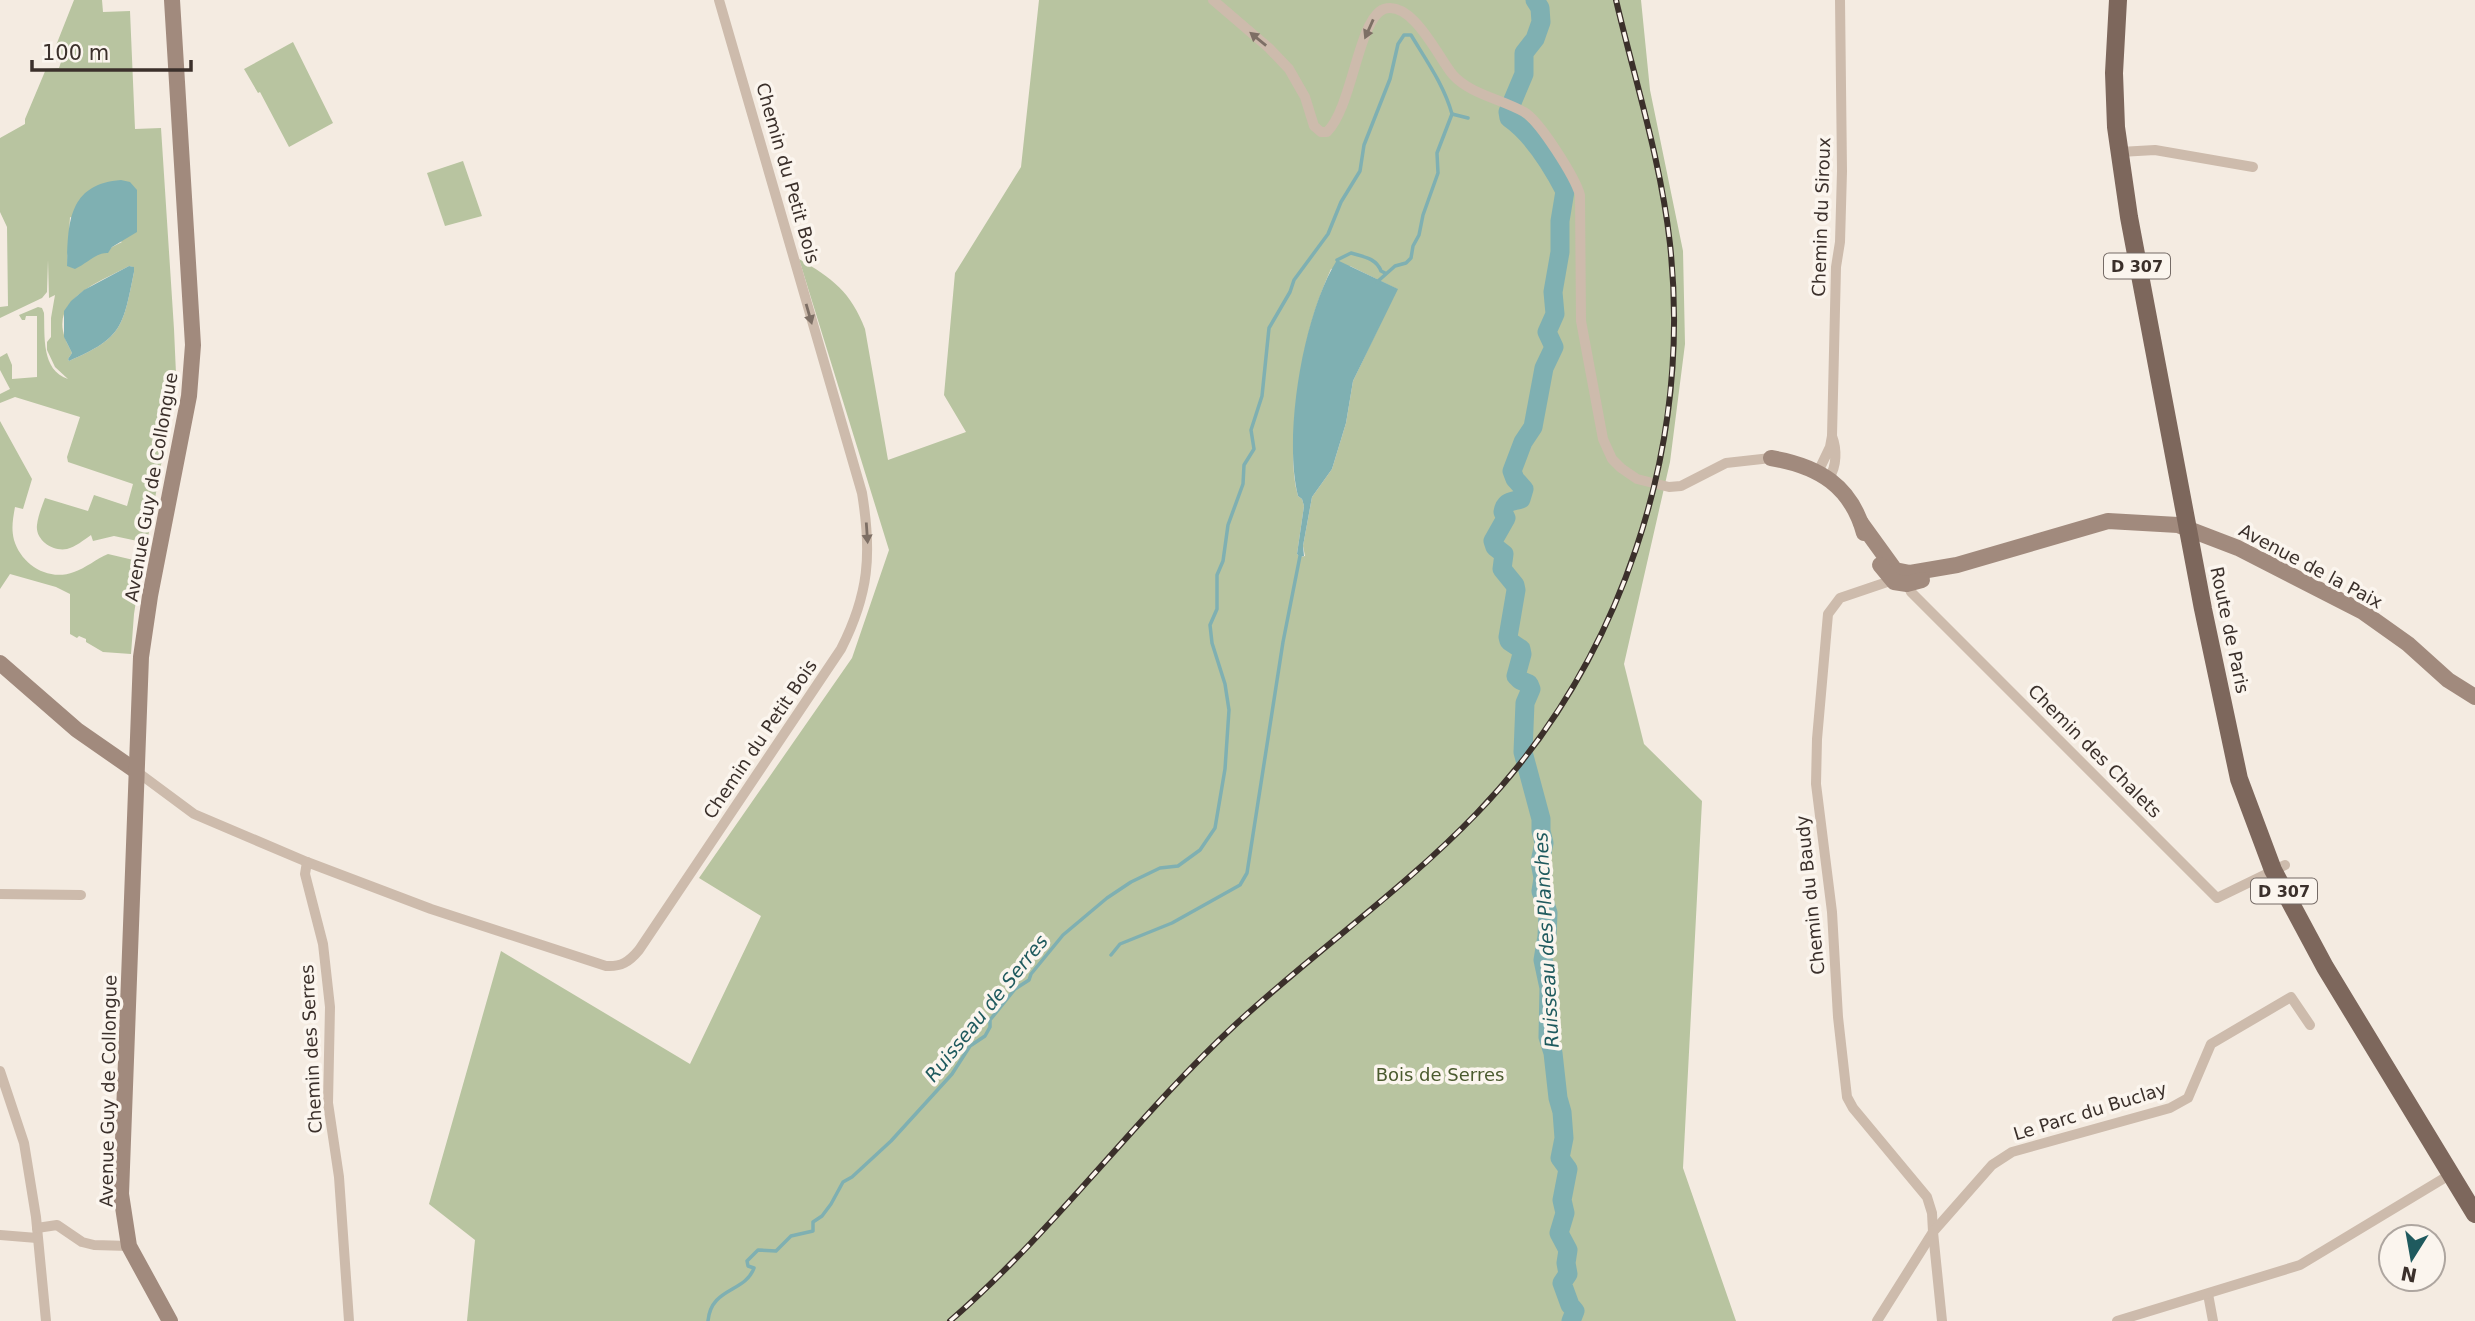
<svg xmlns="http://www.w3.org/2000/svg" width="2475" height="1321" font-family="'DejaVu Sans',sans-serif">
<rect width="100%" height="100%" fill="#f4ebe1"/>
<g fill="#b8c4a0" fill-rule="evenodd">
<path d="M74,0H102L103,12L130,11L135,129L161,128L174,329L176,374L173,398L147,543L114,536L93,541L91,535C84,540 75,547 67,549C53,552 35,540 37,525C38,516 42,506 45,498L88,511L94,495L127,506L133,484L68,462L67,457L80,417L15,397L0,403V394L10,389L0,370V357L7,353L12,365V379L37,377V316H26L25,320H22L19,315L38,307L42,308L44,313C45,336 41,370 68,379L55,367L47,350V342L51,337V318L55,295L49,298L48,260L47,292L42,298L0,318V307L8,306L7,227L0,212V138L25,124V119L46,69L59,68L63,56L55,48ZM70,217L122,242L112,247L108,252H103L67,266ZM129,266L133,267L134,272C123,326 123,338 69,361L68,359L72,353C70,348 67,344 65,338C50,298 102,281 129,266Z"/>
<path d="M1039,0H1641L1650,90L1683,251L1685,344L1670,462L1624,664L1644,744L1702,801L1683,1168L1736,1321H467L475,1240L429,1204L501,951L690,1064L761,916L699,878L852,658L889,550L799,259C832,278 851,292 865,329L888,460L966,432L944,395L955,273L1021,167ZM1350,266L1397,289L1353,381L1346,423L1332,469L1312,497L1303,546L1305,556L1300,557L1297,554L1304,506L1302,499L1298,496C1292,475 1293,454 1294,432C1298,375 1307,322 1331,269Z"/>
<path d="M293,42L333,123L289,147L260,92L258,93L244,69Z"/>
<path d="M463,161L482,216L445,226L427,173Z"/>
<path d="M0,421L32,479L23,509L15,507C13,518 11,529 14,540C21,564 48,582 74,572C86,568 96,559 108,554L142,562L134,614L131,654L103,652L86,642V639L79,636L77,638L70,634V594L56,587L10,574L0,589Z"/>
</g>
<g fill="#7fb0b2">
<path d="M121,180L130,182L137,190V232L112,247L108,253C97,252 86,264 75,269L67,266C68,223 68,184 121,180Z"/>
<path d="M1337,260L1398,289L1353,381L1346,423L1332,469L1312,497L1303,546L1304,556L1300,557L1297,554L1304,506L1302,499L1298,496C1283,436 1303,314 1337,260Z"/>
<path d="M129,266L134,267V272C123,326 123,338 69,361L68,359L72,353L64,337V311L71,301L84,290Z"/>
</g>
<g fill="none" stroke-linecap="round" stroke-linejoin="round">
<g stroke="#7fb0b2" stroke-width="3.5">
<path d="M1337,260L1351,253C1364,257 1376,258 1381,271L1385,273"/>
<path d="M1377,282L1395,266L1406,263L1411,258L1413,246L1419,235L1423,215L1438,173L1437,153L1452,114"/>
<path d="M1111,955L1120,944L1172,923L1240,885L1247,873L1283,642L1300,556"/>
<path d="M708,1321C711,1287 745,1293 754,1268L748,1266L747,1261L758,1250L776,1251L791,1236L813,1231V1222L822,1216L831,1204L843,1182L852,1177L891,1141L952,1074L970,1046L985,1036L990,1027V1020L1015,989L1029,980L1031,974L1063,935L1107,898L1131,882L1160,868L1178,866L1200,850L1215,828L1225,769L1229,710L1225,684L1212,643L1210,625L1217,609V575L1223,561L1228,525L1243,484L1244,465L1254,449L1251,430L1262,396L1269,328L1290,292L1294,280L1328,234L1341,202L1360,171L1364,145L1390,79L1398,44L1404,35H1411C1426,60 1444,85 1452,114L1468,118"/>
</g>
<path stroke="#7fb0b2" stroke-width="19" d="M1535,0L1540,8L1541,22L1535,39L1524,53V74L1508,112L1509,118C1532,134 1552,166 1565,191L1560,221V252L1553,292L1555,314L1547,332L1554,347L1544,368L1533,427L1523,442L1512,471L1515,479L1524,489L1521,499C1512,502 1505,500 1503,512L1506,518L1493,541L1495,547L1504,554L1502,569L1515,585L1516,590L1508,637L1509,641L1521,649L1522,654L1516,676L1520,680L1529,684L1531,689L1525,703L1523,752L1541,819V831L1544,843L1540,862L1543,878L1541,891L1548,913L1547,936L1543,960L1549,988L1548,1037L1553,1053L1558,1098L1562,1112L1564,1138L1560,1158L1568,1169L1562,1200L1565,1213L1559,1233L1568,1250L1566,1263L1568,1274L1562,1283L1570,1305L1575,1311L1571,1321"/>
<g stroke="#cdbbac" stroke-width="10">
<path d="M1213,0L1269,48L1289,69L1305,97L1314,126L1321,132H1327C1353,106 1358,19 1384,9C1413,0 1439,59 1453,75C1470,94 1501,99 1524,112C1539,120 1575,177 1580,195L1581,321L1603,439L1612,459L1621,468L1637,479L1669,487L1681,486L1726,463L1771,458"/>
<path d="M2120,152L2155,150L2253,167"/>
<path d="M1832,436L1836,267L1840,242L1842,171L1840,0"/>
<path d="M1818,472L1830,447L1832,436C1837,449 1837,466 1829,478"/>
<path d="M1905,578L1911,592L2217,898L2285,865"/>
<path d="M136,771L194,814L307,862L431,909L606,966C621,967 629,962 639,950L841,649C869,594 872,554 862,493L719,0"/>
<path d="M307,862L305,874L323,944L330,1007L328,1103L339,1177L349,1321"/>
<path d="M0,894L81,895"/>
<path d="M0,1071L24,1143L36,1217L46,1321"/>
<path d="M37,1228L57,1225L82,1242L94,1245L129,1246"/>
<path d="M0,1235L37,1238"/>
<path d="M2208,1294L2213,1321"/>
<path d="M1877,1321L1933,1232L1932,1213L1927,1197L1853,1108L1847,1097L1838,1017L1832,912L1816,784L1817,739L1828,614L1840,598L1896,579"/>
<path d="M1942,1321L1933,1232L1992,1165L2012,1152L2170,1108L2188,1098L2211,1044L2291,997L2310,1025"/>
<path d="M2117,1321L2300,1265L2451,1174"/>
</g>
<g stroke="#a18a7d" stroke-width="16">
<path d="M1771,458C1819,466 1851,486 1864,533"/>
<path d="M1861,523L1895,570L1910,573L1957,565L2108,521L2178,525L2238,548L2363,612L2408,644L2448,680L2475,697"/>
<path d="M1880,565L1894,582L1907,584L1922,580"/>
<path d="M0,663L77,730L136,771"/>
<path d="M170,1321L129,1246L121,1194L141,657L150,596L189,396L193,345L172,0"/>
</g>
<path stroke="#7d675c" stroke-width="18" d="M2118,0L2114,73L2116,127L2129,217L2203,609L2239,779L2273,870L2325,967L2475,1214"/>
<defs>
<path id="rail" d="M950,1321C1054,1231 1134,1119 1235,1025C1314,952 1403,890 1477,813C1621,663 1692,450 1670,244C1661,161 1635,81 1616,0"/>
</defs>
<use href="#rail" stroke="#3b302b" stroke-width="6"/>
<use href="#rail" stroke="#fbf5ee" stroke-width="3.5" stroke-dasharray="10" stroke-linecap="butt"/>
</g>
<defs><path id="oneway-solid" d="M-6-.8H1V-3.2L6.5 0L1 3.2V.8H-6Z" transform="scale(1.75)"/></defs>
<g fill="#7d6f65">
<use href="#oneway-solid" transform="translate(1369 29) rotate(114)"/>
<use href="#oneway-solid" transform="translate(1258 39) rotate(-141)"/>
<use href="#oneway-solid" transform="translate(809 314) rotate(74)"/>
<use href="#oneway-solid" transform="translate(867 533) rotate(86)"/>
</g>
<g text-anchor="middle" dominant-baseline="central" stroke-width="7" stroke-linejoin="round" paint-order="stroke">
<g fill="#fbf5ee" stroke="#756b66" stroke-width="2">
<rect x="2104" y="253.5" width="66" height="25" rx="5"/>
<rect x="2251" y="878.5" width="66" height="25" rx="5"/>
</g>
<g font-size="16" font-weight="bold" fill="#3b302b">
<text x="2137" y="266">D 307</text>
<text x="2284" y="891">D 307</text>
</g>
<g font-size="18" fill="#3b302b" stroke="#fbf5ee">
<text transform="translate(788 173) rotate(74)">Chemin du Petit Bois</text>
<text transform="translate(1821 217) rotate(-88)">Chemin du Siroux</text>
<text transform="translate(151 487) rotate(-80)">Avenue Guy de Collongue</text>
<text transform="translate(2311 566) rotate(28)">Avenue de la Paix</text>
<text transform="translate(2230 630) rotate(78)">Route de Paris</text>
<text transform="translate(760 739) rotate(-56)">Chemin du Petit Bois</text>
<text transform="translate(2095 751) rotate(45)">Chemin des Chalets</text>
<text transform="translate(1810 895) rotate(-96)">Chemin du Baudy</text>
<text transform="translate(311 1049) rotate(-93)">Chemin des Serres</text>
<text transform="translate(108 1091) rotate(-89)">Avenue Guy de Collongue</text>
<text transform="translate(2090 1111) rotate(-17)">Le Parc du Buclay</text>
</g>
<g font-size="18" fill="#4a5a2e" stroke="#fbf5ee">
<text x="1440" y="1074">Bois de Serres</text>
</g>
<g font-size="19" font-style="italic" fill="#1f5a5e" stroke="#fbf5ee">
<text transform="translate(1546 940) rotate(-93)">Ruisseau des Planches</text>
<text transform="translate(986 1008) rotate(-51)">Ruisseau de Serres</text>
</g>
</g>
<g transform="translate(2412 1258) rotate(191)"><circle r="33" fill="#fbf5ee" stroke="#aea6a0" stroke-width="2"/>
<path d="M0-5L12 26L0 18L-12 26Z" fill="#1f5a5e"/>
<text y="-10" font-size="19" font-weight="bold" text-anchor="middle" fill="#3b302b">N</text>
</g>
<path d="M32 60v10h159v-10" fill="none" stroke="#3b302b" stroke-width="3.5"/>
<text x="42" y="60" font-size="21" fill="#3b302b" stroke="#fbf5ee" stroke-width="5" paint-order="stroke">100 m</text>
</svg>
